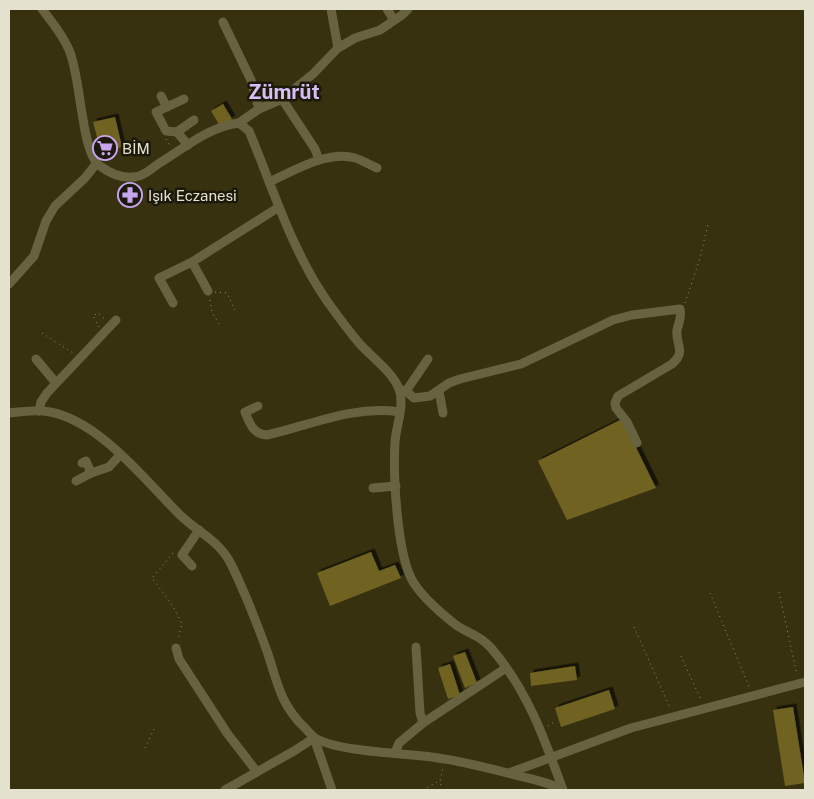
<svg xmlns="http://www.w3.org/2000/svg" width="814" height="799" font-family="'Public Sans',sans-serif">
<defs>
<filter id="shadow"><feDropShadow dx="3.5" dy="-3.5" stdDeviation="0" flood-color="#0009"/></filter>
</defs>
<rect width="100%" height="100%" fill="#373110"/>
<g fill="#706320" filter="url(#shadow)">
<path d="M223,104L232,119L220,126L211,111Z"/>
<path d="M115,117L122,147L101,152L93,122Z"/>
<path d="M622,419L656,488L567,520L538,461Z"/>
<path d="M371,552L379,571L395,565L401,578L330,606L317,573Z"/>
<path d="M465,652L477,683L465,688L453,656Z"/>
<path d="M450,664L460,695L448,699L438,668Z"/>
<path d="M575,666L577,680L531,686L530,673Z"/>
<path d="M609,690L615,709L561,727L555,708Z"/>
<path d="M793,707L805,783L785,786L773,710Z"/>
</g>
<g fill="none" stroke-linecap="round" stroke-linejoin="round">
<g stroke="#908c72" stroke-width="1" stroke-dasharray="1 4" stroke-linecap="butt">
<path d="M166,139L170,146"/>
<path d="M215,292L227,293L235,310"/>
<path d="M210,300L212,312L221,327"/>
<path d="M685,303L700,258L708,224"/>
<path d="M99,327L93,316L98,313L106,320"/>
<path d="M42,333L73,353"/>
<path d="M173,553L152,578L173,606L182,624L178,639"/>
<path d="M779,592L797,675"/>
<path d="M710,593L750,689"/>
<path d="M634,627L670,708"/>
<path d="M681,656L701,700"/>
<path d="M548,726L556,721"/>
<path d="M145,748L154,729"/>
<path d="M423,790L439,781"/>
<path d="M442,790L440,781L443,767"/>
</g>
<g stroke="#696241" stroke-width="9">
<path d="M42,9C52,22 63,35 69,50C81,75 81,154 100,166C111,174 125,180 139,176C146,174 153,168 158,164C183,149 210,126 239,123L249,131C273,188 291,249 327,301C337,315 348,330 359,343C372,358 392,371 399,389C405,405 396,426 395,442C393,476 397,549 411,578C419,594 442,614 456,625C469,634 480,635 491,648C527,689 545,740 563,790"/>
<path d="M331,9L338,48"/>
<path d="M387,9L394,20"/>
<path d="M223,22L251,80L259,109"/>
<path d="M161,96L167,107"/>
<path d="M282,99L315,149L319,160"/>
<path d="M239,123L259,109L282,99L313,74L338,48L355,38L380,30L402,15L408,9"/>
<path d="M177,132L166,131L156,112L184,99"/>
<path d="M188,145L177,132L194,120"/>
<path d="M269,182C294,171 327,150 355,158C362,160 370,165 377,168"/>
<path d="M192,262L208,291"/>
<path d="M9,284L34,256L46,221L55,206L85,178L96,164"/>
<path d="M173,303L159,278L192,262L279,207"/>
<path d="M36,359L56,383"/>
<path d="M399,389L406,391L414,398L430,396L449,383L460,379L521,364L613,320L632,315L680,309C682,317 679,322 677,330C675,344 687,351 672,364L618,396L615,403L616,408L627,422L637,443"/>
<path d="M406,391L428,359"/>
<path d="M439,391L443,413"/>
<path d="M258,406L245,412C250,424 253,434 267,435C311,425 353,405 400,412"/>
<path d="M39,411L41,402L47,393L116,320"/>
<path d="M9,413C22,412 37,409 50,412C99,421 145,480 179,514C198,533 220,540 232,566C245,593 258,626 268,654C277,682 281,705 304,727C307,730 311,735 315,738C337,751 396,753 423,756C454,759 485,767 515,775C531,779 547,782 562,789"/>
<path d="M82,463L86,461L91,473L109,467L120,455"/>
<path d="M76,481L91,473"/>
<path d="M373,488L396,486"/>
<path d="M192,566L182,555L199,530"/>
<path d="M416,647L420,713L423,723"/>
<path d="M176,648L179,659L227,733L257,772"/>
<path d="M395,753L399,743L423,723L506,668"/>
<path d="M509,773L631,728L805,682"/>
<path d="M225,790L294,751L314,738L332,790"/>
</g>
</g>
<defs>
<symbol id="supermarket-ring" viewBox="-11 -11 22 22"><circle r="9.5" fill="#1c190b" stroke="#c7a6ef" stroke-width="1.5"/><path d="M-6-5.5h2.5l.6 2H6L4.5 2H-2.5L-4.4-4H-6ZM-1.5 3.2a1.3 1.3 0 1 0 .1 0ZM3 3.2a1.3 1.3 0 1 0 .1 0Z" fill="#c7a6ef"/></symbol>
<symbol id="pharmacy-ring" viewBox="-11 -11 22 22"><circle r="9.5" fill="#1c190b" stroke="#c7a6ef" stroke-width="1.5"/><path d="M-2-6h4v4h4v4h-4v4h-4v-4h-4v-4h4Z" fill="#c7a6ef"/></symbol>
</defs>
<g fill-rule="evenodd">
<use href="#supermarket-ring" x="91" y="134" width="28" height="28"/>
<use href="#pharmacy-ring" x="116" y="181" width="28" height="28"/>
</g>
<g text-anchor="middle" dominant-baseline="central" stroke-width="5" stroke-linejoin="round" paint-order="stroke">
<g font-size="15" fill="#e5e1cf" stroke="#1c190b" text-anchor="start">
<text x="122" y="148">BİM</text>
<text x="148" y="195">Işık Eczanesi</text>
</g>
<g font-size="20" font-weight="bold" fill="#d7bff6" stroke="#1c190b">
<text x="284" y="92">Zümrüt</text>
</g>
</g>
<rect width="814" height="799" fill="none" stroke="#e5e1cf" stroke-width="20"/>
</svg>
